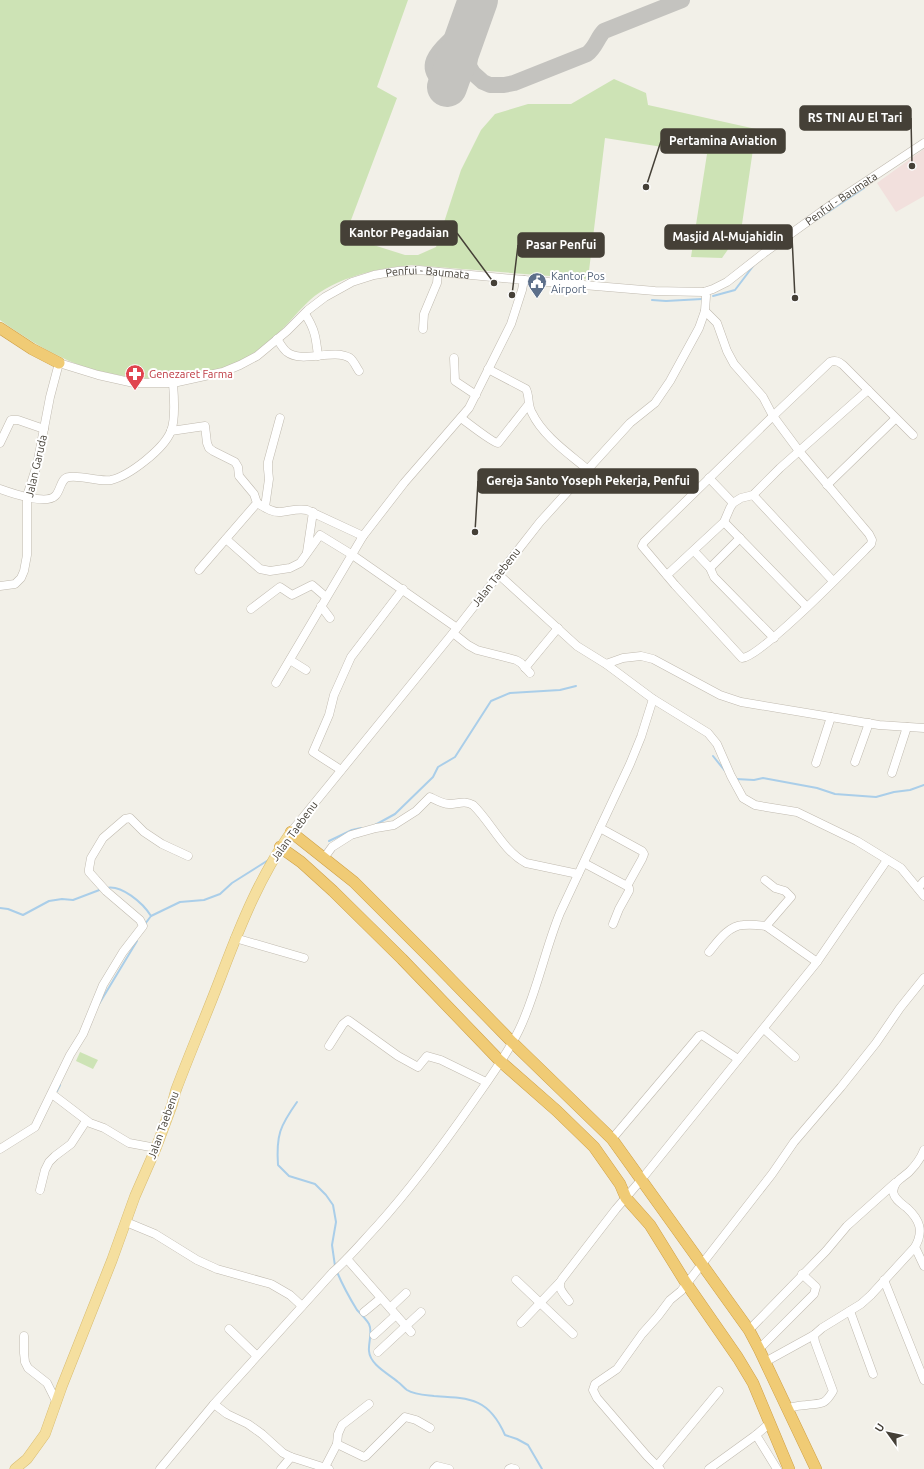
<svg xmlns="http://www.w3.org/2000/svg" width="924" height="1469" font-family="Ubuntu,sans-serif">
<rect width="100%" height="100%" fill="#f2f0e8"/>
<path fill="#f2e0dd" d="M924,149V196L896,212L877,183Z"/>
<g fill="#cde3b5">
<path d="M0,0H408L377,87L397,98L345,236L405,255H418L436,247L461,170L481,130L495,114L528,104H571L614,79L646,93L648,105L756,129L741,231L722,258L691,257L707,154L605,138L588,279L412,265C379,268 336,277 310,300C295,314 282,332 265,345C213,385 140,386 79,365C51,354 25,338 0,320Z"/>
<path d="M80,1052L98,1060L93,1069L76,1061Z"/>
</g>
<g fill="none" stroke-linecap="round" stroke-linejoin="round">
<g stroke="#aacee9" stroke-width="2">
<path d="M816,220L864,188"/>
<path d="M713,296L735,290L754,265"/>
<path d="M652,300L666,301L702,299"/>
<path d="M713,756L725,771"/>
<path d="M736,779L754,780L763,778L817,788L835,794L876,797L894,792L910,790L924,785"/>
<path d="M375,825L395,814L433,777L438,767L455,757L491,701L510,693L560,690L576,686"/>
<path d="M329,841L352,830L361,828"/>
<path d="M106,888C121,884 143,903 151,916L145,924"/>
<path d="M0,908L8,909L23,915L49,901L62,899L73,900L102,889"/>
<path d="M151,916L180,902L204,900L220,894L232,883L270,859"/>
<path d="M99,1004L137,941"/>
<path d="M57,1091L60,1085"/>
<path d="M297,1102C280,1126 276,1135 278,1165L289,1176L315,1184L326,1195L333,1205L336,1222L332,1245L335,1266"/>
<path d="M337,1272C343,1286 349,1297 357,1310C361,1314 366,1319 369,1324C373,1332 368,1343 369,1351C370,1365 389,1374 398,1382C401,1384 404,1388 407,1390C415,1395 425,1395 434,1396C470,1398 489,1398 505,1435L517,1439L528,1445L542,1469"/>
</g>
<g stroke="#c4c3bf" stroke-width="16">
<path d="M469,25L471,47L469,66L473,73L483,82L490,85H504L514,83L587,54C596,47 597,38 604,31L682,0"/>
<path d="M469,66C466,70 462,78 457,81C446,87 430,77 433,63C436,50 458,33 469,25"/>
</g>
<path stroke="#c4c3bf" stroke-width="40" d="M447,87L478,0"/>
<defs>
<g id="minor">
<path d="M705,311L717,323L727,351L734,364L763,397L773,416L830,362C835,360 838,361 843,365L913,435"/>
<path d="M305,314C315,329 316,338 318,356"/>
<path d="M423,329L424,314L437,283L438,272"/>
<path d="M277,339C280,343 283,349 287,352C302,364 333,348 350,358C354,361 356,367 359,371"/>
<path d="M454,358L455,381L476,395"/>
<path d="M488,369L526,389C530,397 527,405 532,413C543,436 568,453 587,469"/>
<path d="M773,416L799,451L869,534L872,540L871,544C852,563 761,657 742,658L675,585L642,546L644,542Z"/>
<path d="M461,418C468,423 493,443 498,443L528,405"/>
<path d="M171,431L205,426L207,443L209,448L213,451L235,462L238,467L239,476L254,494L257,503L199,570"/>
<path d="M0,443L11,420H18L44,429"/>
<path d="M827,485L895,419"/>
<path d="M0,489C11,493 46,505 55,496C61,491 60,478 69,477C82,475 98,482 111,480C129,476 164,449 171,431C176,419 174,396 173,383"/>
<path d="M753,495L780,468L868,390"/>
<path d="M257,503C264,507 272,513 281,512C290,511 298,508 307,510L363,536"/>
<path d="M733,503L741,498L753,495L833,581"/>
<path d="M265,507L269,479L268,469V462L280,418"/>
<path d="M724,522L807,607"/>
<path d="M226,539L260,569L270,571L290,568L300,563L320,535L351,554L457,628"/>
<path d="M694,551L710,568L714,577L774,638"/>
<path d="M307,552L313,512"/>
<path d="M710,568L740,538"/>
<path d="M498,574L577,646L606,664L653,699L708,733L717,744L731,776L743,798L755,805L766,807L797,812L857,841L901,868L924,896"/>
<path d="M667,575L724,522L730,508L733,503L709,478"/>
<path id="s1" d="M0,586L15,584L21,578L24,571L27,555V496L37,465L50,397L59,363L98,375L134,383H173L223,372L240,365L257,356L287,331L308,310L325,297L352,282L374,275L398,271L419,270L524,280L655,291L704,292L713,289L727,282L764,253L835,202L924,143"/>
<path d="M321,606L330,618"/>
<path d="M251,609L280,587L292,595L312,585L326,597"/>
<path d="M453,633L468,645L477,650L516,660L521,663L530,673"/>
<path d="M290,660L306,670"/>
<path d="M606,664L623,658L641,656L653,659L720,695L741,702L879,725L924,728"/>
<path d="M525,668L558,628"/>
<path d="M276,683L363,536L404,483L469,408L511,324L522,290L524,280"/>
<path d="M855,762L869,723"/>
<path d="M816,763L831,717"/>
<path d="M341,770L313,752L329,715L334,695L351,657L403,589"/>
<path d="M892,773L907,727"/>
<path d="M291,832L457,628L540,522L630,423L655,403L670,381L699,328L705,311L706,296L704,292"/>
<path d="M324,858L332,847L351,835L376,828L394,825L416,811L430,797C436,800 443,804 449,804C458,804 464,800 473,805C491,822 503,851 526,863L578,874"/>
<path d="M584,863L627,886L642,859L644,854L642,851L600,828"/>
<path d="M765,880L775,888L785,891L791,897L766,926L817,962"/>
<path d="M918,888L924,881"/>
<path d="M613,924L619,909L629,891V888L627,886"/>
<path d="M235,938L304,958"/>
<path d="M709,952C718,941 728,926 743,925C751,924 759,925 766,926"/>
<path d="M764,1029L795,1057"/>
<path d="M329,1046L343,1024L348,1020L398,1056L418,1067L427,1056L441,1060L486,1082"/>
<path d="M52,1094L90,1123L104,1128L129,1143L156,1148"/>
<path d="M612,1139L699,1036L702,1035L738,1059"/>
<path d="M0,1149L35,1127L70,1055L83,1034L103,985L123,952L143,926L140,920L106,891L89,872V869L91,858L103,838L125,819L130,818L144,832L162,844L188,856"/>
<path d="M924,1150C921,1158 915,1166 909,1172C901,1179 894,1181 893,1192C895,1200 901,1203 907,1208C920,1220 924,1231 915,1247L924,1266"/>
<path d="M40,1190L45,1170L49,1162L55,1156L71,1144L86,1121"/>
<path d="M126,1222L155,1234L197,1260L217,1269L271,1284L290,1295L302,1306"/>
<path d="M347,1259L411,1332"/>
<path d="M516,1280L573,1334"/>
<path d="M884,1280L924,1380"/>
<path d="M569,1301C564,1294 556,1287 562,1279L616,1209L641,1180L817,962L887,860"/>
<path d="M390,1308L406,1293"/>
<path d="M850,1311L873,1374"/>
<path d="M364,1312L381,1298"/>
<path d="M521,1323L560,1282"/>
<path d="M229,1329L257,1356"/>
<path d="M749,1330L826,1251L847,1226L895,1183"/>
<path d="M374,1335L396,1315"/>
<path d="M24,1336V1353L25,1362L28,1368L47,1383L56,1401"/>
<path d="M759,1349L814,1294L816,1287L802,1274"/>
<path d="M378,1352L421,1312"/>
<path d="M765,1362L814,1335L822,1328L861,1304L871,1295L915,1247"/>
<path d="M214,1404L227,1414L248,1424L262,1434L283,1453L291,1457L329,1469"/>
<path d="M787,1408C794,1407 800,1405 806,1405C822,1403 824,1406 833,1391L815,1342L814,1335"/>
<path d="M756,1435L777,1469"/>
<path d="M337,1444L364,1457L366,1456L405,1417L416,1420L430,1428"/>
<path d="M657,1466L719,1391"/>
<path d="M325,1467L337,1444L338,1434L342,1425L369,1404"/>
<path d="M160,1469L214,1404L333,1272C349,1258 362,1242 377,1226C412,1187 443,1145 473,1102C489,1079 507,1055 519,1030C537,993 544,952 560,913L630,764L641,737L653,699"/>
<path d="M281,1469L291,1457"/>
<path d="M434,1469L437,1466L449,1469"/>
<path d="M509,1469L511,1468L515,1469"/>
<path d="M660,1469L647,1456L597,1398L593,1390L595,1384L617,1369L642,1334L658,1316L670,1300L681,1291L772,1174L794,1142L841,1087L876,1043L900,1008L924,978"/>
<path d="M709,1469L756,1435L770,1423"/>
</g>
<path id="major" d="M15,1469L27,1459L45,1434L62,1386L112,1260L135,1196L156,1148L172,1105L176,1090C191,1050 208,1011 223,971C242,921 260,877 291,832"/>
<g id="highway">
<path d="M0,328L32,349L59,363"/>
<path d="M291,832L354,882L430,958L512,1042L612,1139L749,1330L759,1349L816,1469"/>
<path d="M280,847L301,862L333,891L402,959L500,1061L557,1111L594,1147L620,1184L626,1198L650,1225L686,1283L738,1358L753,1383L789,1469"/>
</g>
</defs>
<use href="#minor" stroke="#c0baaf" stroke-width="9"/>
<use href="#major" stroke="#d8bc70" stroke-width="11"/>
<use href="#highway" stroke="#cfa046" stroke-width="12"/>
<use href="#minor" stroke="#fff" stroke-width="8"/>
<use href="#major" stroke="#f5df9f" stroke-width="10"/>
<use href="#highway" stroke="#f0cb75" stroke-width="11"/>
</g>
<defs>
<symbol id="civic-pin" viewBox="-11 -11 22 30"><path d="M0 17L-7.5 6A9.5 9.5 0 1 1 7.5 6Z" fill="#5c6f8a" stroke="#fff"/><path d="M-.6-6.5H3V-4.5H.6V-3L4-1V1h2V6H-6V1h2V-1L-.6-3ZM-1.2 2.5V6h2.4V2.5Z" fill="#fff"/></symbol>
<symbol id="pharmacy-pin" viewBox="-11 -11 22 30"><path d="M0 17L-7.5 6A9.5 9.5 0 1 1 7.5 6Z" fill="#e0444e" stroke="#fff"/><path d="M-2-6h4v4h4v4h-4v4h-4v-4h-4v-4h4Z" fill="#fff"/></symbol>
</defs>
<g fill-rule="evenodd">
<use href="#civic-pin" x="526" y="271" width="22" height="30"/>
<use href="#pharmacy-pin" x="124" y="363" width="22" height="30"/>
</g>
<g text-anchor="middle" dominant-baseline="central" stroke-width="4" stroke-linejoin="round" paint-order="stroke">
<g font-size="11" fill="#454037" stroke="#fff">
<text stroke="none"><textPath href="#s1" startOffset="1091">Penfui - Baumata</textPath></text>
<text stroke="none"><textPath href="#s1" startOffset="647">Penfui - Baumata</textPath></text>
<text transform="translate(36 466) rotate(-77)">Jalan Garuda</text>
<text transform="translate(496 577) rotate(-52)">Jalan Taebenu</text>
<text transform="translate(294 831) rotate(-54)">Jalan Taebenu</text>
<text transform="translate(163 1125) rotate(-70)">Jalan Taebenu</text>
</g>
<g font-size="11" fill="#4e5e75" stroke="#fff" text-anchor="start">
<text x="551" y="276">Kantor Pos<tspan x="551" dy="13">Airport</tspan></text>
</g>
<g font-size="11" fill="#be3a42" stroke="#fff" text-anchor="start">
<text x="149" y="374">Genezaret Farma</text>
</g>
</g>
<path fill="none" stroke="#454037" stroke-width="1.5" d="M912 166L911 118M646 187L661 141M494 283L457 233M795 298L792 237M512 295L518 245M475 532L478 481"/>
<g fill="#454037" stroke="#fff" stroke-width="1.5">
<circle cx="912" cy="166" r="4"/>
<circle cx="646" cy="187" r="4"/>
<circle cx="494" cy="283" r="4"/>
<circle cx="795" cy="298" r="4"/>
<circle cx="512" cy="295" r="4"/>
<circle cx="475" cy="532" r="4"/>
</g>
<g fill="#454037" stroke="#454037" stroke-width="1.5">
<rect x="800" y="106" width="111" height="24" rx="4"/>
<rect x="661" y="129" width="124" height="24" rx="4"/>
<rect x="341" y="221" width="116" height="24" rx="4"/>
<rect x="665" y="225" width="127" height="24" rx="4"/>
<rect x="518" y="233" width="86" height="24" rx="4"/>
<rect x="478" y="469" width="220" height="24" rx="4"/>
</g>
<g font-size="12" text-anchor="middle" font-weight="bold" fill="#fff">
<text x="855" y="122">RS TNI AU El Tari</text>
<text x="723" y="145">Pertamina Aviation</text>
<text x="399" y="237">Kantor Pegadaian</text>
<text x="728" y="241">Masjid Al-Mujahidin</text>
<text x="561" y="249">Pasar Penfui</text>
<text x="588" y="485">Gereja Santo Yoseph Pekerja, Penfui</text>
</g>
<g transform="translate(888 1433) rotate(303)" stroke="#ffffff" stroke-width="3" paint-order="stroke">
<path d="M0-3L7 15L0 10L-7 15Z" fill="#454037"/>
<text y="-6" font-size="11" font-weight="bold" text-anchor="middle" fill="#454037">U</text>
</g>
</svg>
